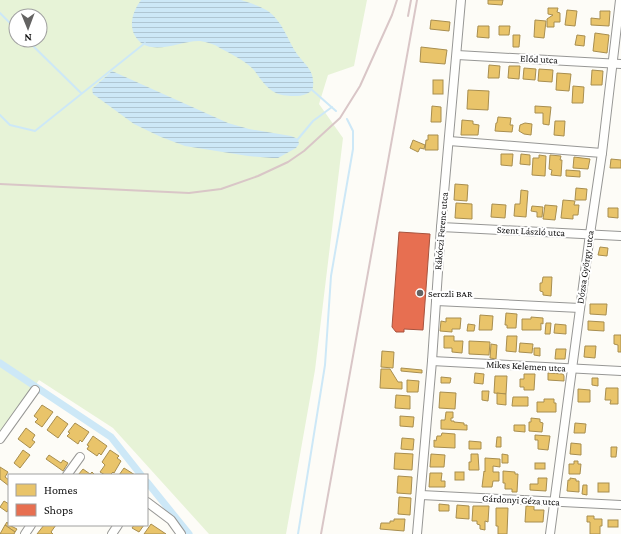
<svg xmlns="http://www.w3.org/2000/svg" width="621" height="534" font-family="'Crimson Pro',serif">
<defs>
<pattern id="water-rules" width="6" height="5" patternUnits="userSpaceOnUse"><rect width="6" height="5" fill="#cde8f7"/><path d="M0 2.5h6" fill="none" stroke="#afc6d3"/></pattern>
</defs>
<rect width="100%" height="100%" fill="#fdfcf7"/>
<path fill="#e7f3d7" fill-rule="evenodd" d="M0,0H367L354,66L328,75L319,104L343,138L315,370L286,534H209L113,428L39,380L0,433ZM16,16H40V40H16Z"/>
<g fill="url(#water-rules)">
<path d="M141,0C165,0 189,0 213,0C222,0 232,0 241,0C248,2 262,7 268,11C282,21 287,38 295,51C304,65 315,69 313,87C311,99 284,97 276,93C265,88 260,77 253,69C244,60 231,54 220,48C214,44 207,42 200,41C183,40 154,56 139,41C127,29 132,12 141,0Z"/>
<path d="M112,71L228,123L249,129L291,136L298,139L299,144L296,148L278,158H272L248,156L185,146L161,137L134,124L93,94L92,89Z"/>
</g>
<g fill="#e9c46a" stroke="#a88e4f">
<path d="M488,0H503L502,5L488,4Z"/>
<path d="M548,8H558L557,12L560,13V22H554V27H547V19L553,15L548,14Z"/>
<path d="M567,10L577,11L575,26L565,25Z"/>
<path d="M600,11H610L609,26L591,25V18L600,19Z"/>
<path d="M431,20L450,22L449,31L430,29Z"/>
<path d="M535,20L546,21L544,38L534,37Z"/>
<path d="M478,26H489V38L477,37Z"/>
<path d="M499,26H510L509,35H499Z"/>
<path d="M595,33L609,35L607,53L593,51Z"/>
<path d="M513,35H520L519,47H513Z"/>
<path d="M577,35L585,36L584,46L575,45Z"/>
<path d="M421,47L447,50L445,64L420,62Z"/>
<path d="M489,65L500,66L499,78H488Z"/>
<path d="M509,66H520L519,79L508,78Z"/>
<path d="M524,68L536,69L535,80L523,79Z"/>
<path d="M539,69L553,70L552,82L538,81Z"/>
<path d="M592,70L603,71L602,85H591Z"/>
<path d="M557,73L571,74L569,91L556,90Z"/>
<rect x="433" y="80" width="10" height="14"/>
<path d="M573,86L584,87L583,103H572Z"/>
<path d="M468,90L489,91L488,110L467,109Z"/>
<path d="M432,106L441,107V122H431Z"/>
<path d="M535,106L551,107L549,125L543,124V113H535Z"/>
<path d="M498,117L511,118L510,125H513L512,132L495,131L496,123H497Z"/>
<path d="M462,120L473,121V124L479,125L478,135H461Z"/>
<path d="M555,121H565L564,136L554,135Z"/>
<path d="M525,123L532,124L531,135L524,134L519,131L520,125Z"/>
<path d="M428,135H438V150H425L426,140H428Z"/>
<path d="M413,140L425,145L424,149L420,148L418,152L410,148Z"/>
<path d="M501,154H513L512,166L501,165Z"/>
<path d="M521,154L530,155V165L520,164Z"/>
<path d="M539,155L546,156L545,176L532,175L533,158H539Z"/>
<path d="M550,155L561,156L560,160H562L561,176L551,175L552,170L549,169Z"/>
<path d="M574,157L590,159L588,169L573,168Z"/>
<path d="M611,159L621,160V168H610Z"/>
<path d="M566,170L580,171V177L566,176Z"/>
<path d="M455,184L468,185L467,201L454,200Z"/>
<path d="M576,188L587,189L586,200H575Z"/>
<path d="M521,190L528,191L526,217L514,216L515,204H520Z"/>
<path d="M563,200L575,201L574,205H579L578,215H573V219L561,218Z"/>
<path d="M456,203L472,204V219L455,218Z"/>
<path d="M492,204L506,205L505,218L491,217Z"/>
<path d="M545,205L557,206L555,220L543,219Z"/>
<path d="M532,206L543,207L542,217H537V212L531,211Z"/>
<path d="M608,208H618V218L608,217Z"/>
<path d="M600,247L608,248L607,256L598,255Z"/>
<path d="M543,277H552L551,296L543,295V292L540,291V283H542Z"/>
<path d="M590,304H607L606,315L590,314Z"/>
<path d="M506,313L517,314L516,328H507V325H505Z"/>
<path d="M480,315L493,316L492,330H479Z"/>
<path d="M531,317L543,318V324L541,323V330H522V319H531Z"/>
<path d="M446,318H461L460,329H452V332L440,331L441,321L446,322Z"/>
<path d="M588,321L604,322V331L588,330Z"/>
<path d="M546,323H551L550,334H545Z"/>
<path d="M468,324L475,325L474,331H467Z"/>
<path d="M555,324L566,325V334L554,333Z"/>
<path d="M614,335H621V352H618V345L614,344Z"/>
<path d="M444,336H454V341H463L462,353L452,352V348H444Z"/>
<path d="M507,336H517L516,352L506,351Z"/>
<path d="M469,341L490,342L489,355L469,354Z"/>
<path d="M520,343L533,344L532,353L519,352Z"/>
<path d="M491,344L497,345L496,359L490,358Z"/>
<path d="M585,346H596L595,358L584,357Z"/>
<path d="M534,348H540V356L534,355Z"/>
<path d="M556,349H566L565,359H555Z"/>
<path d="M382,351L394,352L393,368L381,367Z"/>
<path d="M401,368L422,370V373L401,371Z"/>
<path d="M381,369H390L398,382H402V389L380,388Z"/>
<path d="M475,373L484,374L483,384L474,383Z"/>
<path d="M548,373L563,374L564,376V381L548,380Z"/>
<path d="M524,374H535L534,390H524V387H520V379H524Z"/>
<path d="M495,376H507L506,394L494,393Z"/>
<path d="M441,377L451,378L450,383H441Z"/>
<path d="M592,378H598V386L592,385Z"/>
<path d="M407,380L419,381L418,392H407Z"/>
<path d="M606,388H618V404H610L611,400H605Z"/>
<path d="M578,389L590,390V402H578Z"/>
<path d="M482,391H489L488,401L482,400Z"/>
<path d="M440,392L456,393L455,409L439,408Z"/>
<path d="M497,393L506,394V405L497,404Z"/>
<path d="M396,395L410,396V409L395,408Z"/>
<path d="M513,397H528V406H512Z"/>
<path d="M544,399H554V403H556V412H537V402H544Z"/>
<path d="M42,405L53,412L42,427L35,422L38,419L34,416Z"/>
<path d="M446,412H453V418H451V421H454V422L464,423V425H467V430L441,429V420H445Z"/>
<path d="M57,416L68,424L58,438L47,430Z"/>
<path d="M400,416L414,417L413,427L400,426Z"/>
<path d="M531,418L540,419V422L543,423L542,432L529,431V422H531Z"/>
<path d="M75,423L89,432L82,442L80,440L78,444L67,436L70,433L68,432Z"/>
<path d="M575,423L586,424L585,433H574Z"/>
<path d="M514,425H525V432L514,431Z"/>
<path d="M26,428L35,435L32,440L35,442L30,448L18,439Z"/>
<path d="M442,433L455,434V448L434,447V440L436,441L437,436H441Z"/>
<path d="M535,435L550,436L548,450L538,449V440H535Z"/>
<path d="M93,436L107,446L101,455L99,453L97,456L87,449L89,446L87,445Z"/>
<path d="M497,437H501V447H496Z"/>
<path d="M402,438L414,439L413,450L401,449Z"/>
<path d="M469,441L481,442V449H469Z"/>
<path d="M571,443L581,444V455L570,454Z"/>
<path d="M611,447H617L616,457H611Z"/>
<path d="M23,450L30,455L20,468L14,463Z"/>
<path d="M110,450L119,456L117,458L121,461L114,473L113,472L110,475H105L100,472L105,465L102,462Z"/>
<path d="M395,453L413,454L412,470L394,469Z"/>
<path d="M431,454L445,455L444,467H430Z"/>
<path d="M471,454H478L479,470H469V462H471Z"/>
<path d="M502,454L508,455V463H502Z"/>
<path d="M49,455L61,463L63,460L68,463L63,471L46,459Z"/>
<path d="M485,458L500,459V467L493,466V472H499V481H493L492,487H482L484,471L485,472Z"/>
<path d="M574,461H578V464H581L580,474H569V464H574Z"/>
<rect x="535" y="463" width="10" height="6"/>
<path d="M0,467L8,472L5,477L9,480V486L0,479Z"/>
<path d="M124,468L135,475H119Z"/>
<path d="M83,469L90,474L92,472L95,475H78Z"/>
<path d="M503,471L515,472V474H518L517,492H512V489H505V483H503Z"/>
<rect x="455" y="472" width="9" height="8"/>
<path d="M430,473H442L441,481H445V487H429Z"/>
<path d="M398,476L412,477L411,494L397,493Z"/>
<path d="M538,478H547L546,491L530,490V484H538Z"/>
<path d="M570,478L576,479V481H579V492L567,491L568,480H570Z"/>
<rect x="598" y="483" width="11" height="9"/>
<path d="M583,485H587V495L582,494Z"/>
<path d="M399,497L411,498L410,515L398,514Z"/>
<path d="M4,501L9,504V508L7,512L0,507Z"/>
<path d="M439,504L449,505V511H439Z"/>
<path d="M457,505L469,506V519L456,518Z"/>
<path d="M473,506H489L488,522L485,521V530L480,529V525L477,524V521H472Z"/>
<path d="M526,506H534V510H544L543,522H525Z"/>
<path d="M496,508H508L507,534H498V526H496Z"/>
<path d="M587,516H594V519H602V526H600V534H590V522H587Z"/>
<path d="M394,519H405L404,531L380,529L381,523H390V521H394Z"/>
<rect x="608" y="520" width="10" height="7"/>
<path d="M7,522L9,525L17,529L15,532L5,525Z"/>
<path d="M151,524L166,534H144Z"/>
<path d="M5,525L15,532L14,534H0Z"/>
<path d="M44,525H56L51,532L53,534H37Z"/>
<path d="M134,525H144L139,532L132,528Z"/>
</g>
<path fill="#e76f51" stroke="#a7533e" d="M399,232L430,234L423,330L404,329V332H396L392,327Z"/>
<g fill="none" stroke-linecap="round" stroke-linejoin="round">
<g stroke="#cde8f7" stroke-width="2">
<path d="M0,13L16,29"/>
<path d="M27,40L81,93"/>
<path d="M311,89L336,111"/>
<path d="M0,115L10,125L35,131L145,43"/>
<path d="M298,139L313,121L332,107"/>
<path d="M298,534L325,365L331,276L353,149V131L347,119"/>
</g>
<g stroke="#cde8f7" stroke-width="7">
<path d="M0,363L111,437L141,475"/>
<path d="M147,482L189,534"/>
</g>
<defs>
<g id="street">
<path d="M457,55L621,64"/>
<path d="M449,141L602,153"/>
<path d="M441,227L621,236"/>
<path d="M436,301L580,308"/>
<path d="M432,361L621,371"/>
<path d="M0,439L35,390"/>
<path d="M67,475L80,457"/>
<path d="M421,495L621,505"/>
<path d="M147,502L171,520L181,534"/>
<path d="M25,534L31,525"/>
<path d="M112,534L118,525"/>
<path d="M417,534L432,361L441,227L461,0"/>
<path d="M550,534L590,234L602,153L620,0"/>
</g>
</defs>
<use href="#street" stroke="#979795" stroke-width="10"/>
<use href="#street" stroke="#fffffe" stroke-width="8"/>
<g stroke="#d9c6c7" stroke-width="2">
<path d="M408,16L411,0"/>
<path d="M0,184L189,193L221,189L258,176L288,162L304,151L340,118L360,86L392,15L397,0"/>
<path d="M321,534L417,0"/>
</g>
</g>
<circle fill="#646362" stroke="#fff" stroke-width="1.5" cx="420" cy="293" r="4"/>
<g text-anchor="middle" dominant-baseline="central" stroke-width="4" stroke-linejoin="round" paint-order="stroke">
<g font-size="10" fill="#111" stroke="#fff">
<text transform="translate(539 59) rotate(3)">Előd utca</text>
<text transform="translate(441 231) rotate(-85)">Rákóczi Ferenc utca</text>
<text transform="translate(531 231) rotate(3)">Szent László utca</text>
<text transform="translate(585 267) rotate(-82)">Dózsa György utca</text>
<text transform="translate(526 366) rotate(3)">Mikes Kelemen utca</text>
<text transform="translate(521 500) rotate(3)">Gárdonyi Géza utca</text>
</g>
<g font-size="10" fill="#111" stroke="#fff" text-anchor="start">
<text x="428" y="293">Serczli BAR</text>
</g>
</g>
<rect x="8" y="474" width="140" height="52" fill="#ffffff" stroke="#a0a0a0"/>
<rect x="16" y="484" width="20" height="12" fill="#e9c46a" stroke="#a0a0a0"/>
<text x="44" y="494" font-size="12" fill="#111111">Homes</text>
<rect x="16" y="504" width="20" height="12" fill="#e76f51" stroke="#a0a0a0"/>
<text x="44" y="514" font-size="12" fill="#111111">Shops</text>
<g transform="translate(28 28) rotate(179)"><circle r="19" fill="#ffffff" stroke="#a0a0a0"/>
<path d="M0-3L7 15L0 10L-7 15Z" fill="#646362"/>
<text y="-6" font-size="11" font-weight="bold" text-anchor="middle" fill="#111111">N</text>
</g>
</svg>
